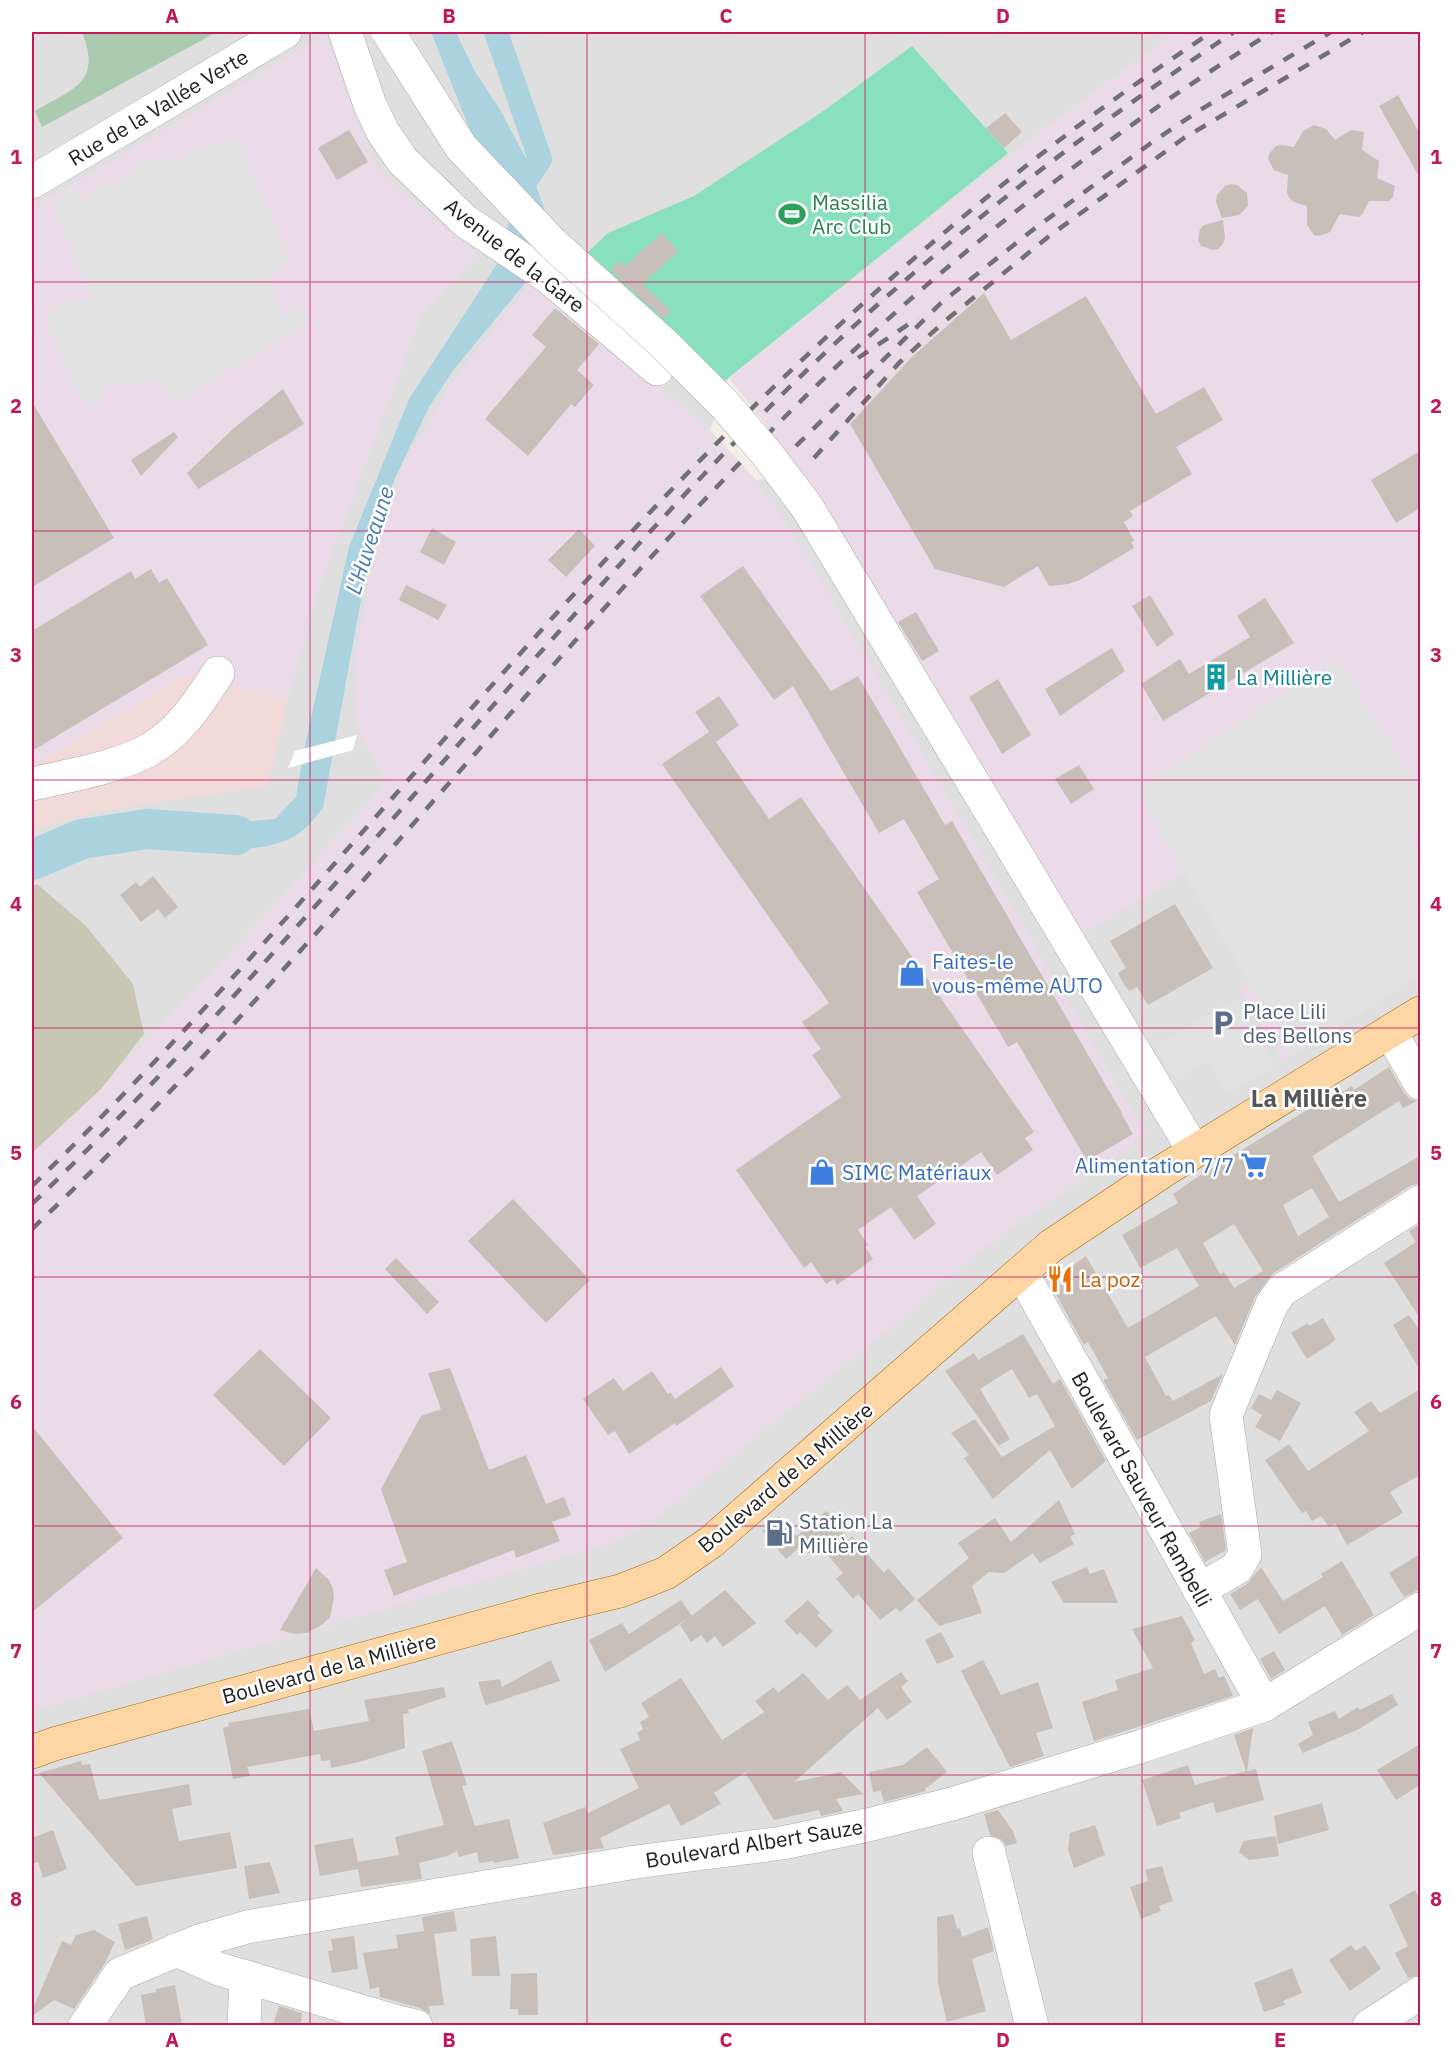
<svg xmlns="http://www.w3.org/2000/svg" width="1452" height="2057" font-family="'IBM Plex Sans',sans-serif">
<rect width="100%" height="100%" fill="#f2efe9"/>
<g fill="#e0dfdf">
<path d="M32,32H1177L1018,149L729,378L710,430L246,937L101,1089L32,1153Z"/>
<path d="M1420,32V2025H32V1252L756,480L805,477Z"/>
</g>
<path fill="#f2dad9" d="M185,675L288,700L267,786L99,811L32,831V767Z"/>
<g fill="#ebdbe8">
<path d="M1177,32H1420V975L1283,1060L1239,989L1253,980L1184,874L1076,938L782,446L729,378L1018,149Z"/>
<path d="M326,34L357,123L376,165L403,193L478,255L421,316L318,590L288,700L185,675L32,767V208Z"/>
<path d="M534,279L710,430L756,480L796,538L1146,1135L984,1248L910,1312L649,1524L609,1544L32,1711V1153L101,1089L246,937L387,783L358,729L354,665L374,553L403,466L453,381Z"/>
</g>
<path fill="#c7c7b4" d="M37,884L86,926L133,984L144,1034L101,1089L32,1153V887Z"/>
<path fill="#aacbaf" d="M82,32H217L42,127L35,111C74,88 102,83 82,32Z"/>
<path fill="#88e0be" d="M912,46L1008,153L722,383L586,254L608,233L694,196L825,110Z"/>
<g fill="#e2e2e2">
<path d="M238,137L290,261L269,276L283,315L300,305L313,321L180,400L152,378L128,386L109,384L97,409L74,389L45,317L63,300H92L52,203L72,185L80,201L98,186L121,181L143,160L167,155L171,165L191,150Z"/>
<path d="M1337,659L1420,790V840L1413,845L1420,856V975L1291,1055L1136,790Z"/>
<path d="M1236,999L1275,1065L1227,1094L1208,1060L1176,1079L1155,1047Z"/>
</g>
<path fill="#aad3df" d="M431,32H456L474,70L499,108L526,158L544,208L527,281L454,369L429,407L395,478L370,550L323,808C316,816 309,826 301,832C269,855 218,849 181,849L183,815L241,822L275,819L296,797L305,745L349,547L409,399L497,264L512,213L477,148Z"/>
<path fill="#fff" d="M357,735L353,750L288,768L295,751Z"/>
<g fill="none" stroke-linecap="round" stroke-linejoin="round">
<path stroke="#aad3df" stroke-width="24" d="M496,32L540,159L516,195"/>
<path stroke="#aad3df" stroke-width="40" d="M32,860L82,839L147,829L236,835"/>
</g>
<g fill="#c7bfb8" fill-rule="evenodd">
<path d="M1398,95L1420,134V178L1379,106Z"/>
<path d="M1005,113L1022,132L1004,148L986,128Z"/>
<path d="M1314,125L1326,129L1335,140L1351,130L1364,132L1362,150L1379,161L1377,178L1395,186L1393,197L1389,201H1369L1363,213L1359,217L1340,214L1330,232L1319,236L1314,235L1307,225V206L1294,202L1289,198L1287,192L1288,175L1274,170L1268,159L1269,154L1276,146L1282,145L1294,147L1303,131Z"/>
<path d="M349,130L368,162L337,180L318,148Z"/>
<path d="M1231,184L1237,185L1247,193L1248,206L1239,215L1222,218L1216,202L1217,195L1225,186Z"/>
<path d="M1223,220L1225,238L1223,244L1218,249L1212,250L1201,246L1198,240L1200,229L1204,225Z"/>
<path d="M662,233L678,252L642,284L671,311L664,319L611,271L619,261L625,266Z"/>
<path d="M984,293L1011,340L1086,296L1156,414L1204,387L1223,420L1176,447L1192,474L1130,511L1133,516L1124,522L1134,541L1131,542L1134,548L1080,580L1068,584L1049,586L1038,566L1004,587L935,569L850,424L911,358Z"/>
<path d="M555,308L599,344L577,370L594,385L575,407L571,404L528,456L485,419L546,347L532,335Z"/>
<path d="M283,389L304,424L198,489L187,473L233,429Z"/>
<path d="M32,402L114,538L32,587Z"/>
<path d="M174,432L178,437L141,476L131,460Z"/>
<path d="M1420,451V508L1396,523L1371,480Z"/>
<path d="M432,528L456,542L444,565L420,552Z"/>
<path d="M579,529L595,546L566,577L548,560Z"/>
<path d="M743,566L831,691L858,676L945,825L952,821L1122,1113H1121L1133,1134L1087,1161L1017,1042L1008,1047L917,892L939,879L904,819L879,833L793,686L774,700L700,596Z"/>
<path d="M151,569L159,583L167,578L208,645L32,751V631L131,571L135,579Z"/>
<path d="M406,585L447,605L438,620L399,600Z"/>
<path d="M1150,595L1174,634L1157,647L1132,606Z"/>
<path d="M1265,598L1294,643L1163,721L1141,684L1180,659L1189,674L1250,637L1237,616Z"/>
<path d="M916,612L939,651L922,661L898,622Z"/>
<path d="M1112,648L1125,671L1060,716L1045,689Z"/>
<path d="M998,679L1031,735L1002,754L969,697Z"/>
<path d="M719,696L739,725L716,742L695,712Z"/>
<path d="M709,732L769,819L801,797L1034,1132L1025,1138L1033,1150L997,1175L981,1152L917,1196L936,1224L914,1240L891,1207L858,1230L868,1245L865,1247L873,1259L837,1285L834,1279L826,1284L811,1262L804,1268L736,1170L841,1097L812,1055L821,1049L802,1022L829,1003L662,764Z"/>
<path d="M1079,765L1094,789L1071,804L1055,779Z"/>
<path d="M153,876L178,907L165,918L158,909L141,922L120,895L136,882L140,887Z"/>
<path d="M1175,904L1213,968L1148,1005L1137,987L1129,991L1122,981L1118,973L1126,968L1110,941Z"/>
<path d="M1389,1067L1404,1093L1410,1099L1417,1101L1403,1108L1399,1101L1312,1156L1339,1202L1420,1156V1183L1410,1186L1272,1274L1255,1297L1235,1345L1216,1316L1145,1357L1166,1396L1169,1395L1173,1401L1223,1374L1211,1401L1137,1440L1103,1380L1108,1378L1088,1342L1084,1345L1049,1282L1086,1256L1128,1328L1199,1286L1177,1248L1140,1268L1122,1235L1178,1203L1173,1194L1196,1178L1333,1094L1335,1096L1352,1086L1354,1090ZM1312,1188L1329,1217L1298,1236L1283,1205ZM1234,1224L1263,1271L1234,1288L1224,1272L1220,1274L1203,1243Z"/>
<path d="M513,1199L590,1280L546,1323L468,1241Z"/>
<path d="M1420,1224V1318L1384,1263L1416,1242L1409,1231Z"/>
<path d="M396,1258L439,1302L427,1314L385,1269Z"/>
<path d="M1409,1315L1420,1331V1370L1393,1325Z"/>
<path d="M1323,1318L1336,1340L1307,1359L1291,1333L1308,1323L1309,1326Z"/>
<path d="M1023,1334L1053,1384L1060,1379L1106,1461L1072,1489L1050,1450L993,1499L964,1458L969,1455L951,1433L975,1419L1002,1457L1055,1426L1037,1394L1029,1398L1012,1369L980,1389L1010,1439L999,1446L945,1371L974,1353L978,1360Z"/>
<path d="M260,1349L331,1418L284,1466L213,1395Z"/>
<path d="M721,1367L734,1386L676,1426L675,1423L629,1454L615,1431L608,1435L583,1399L614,1378L623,1391L652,1371L668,1394L670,1392L675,1399Z"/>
<path d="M450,1368L489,1470L526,1455L546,1504L564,1497L571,1515L552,1522L560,1541L516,1558L514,1550L394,1596L384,1570L407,1562L381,1489L421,1416L441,1409L428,1373Z"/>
<path d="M1420,1389V1475L1390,1492L1403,1513L1347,1545L1335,1523L1329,1527L1321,1516L1312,1521L1306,1511L1302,1513L1265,1460L1289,1444L1308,1471L1369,1431L1354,1412L1371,1401L1380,1413Z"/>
<path d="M1277,1390L1301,1403L1280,1441L1255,1427L1262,1415L1251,1408L1259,1394L1271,1400Z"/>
<path d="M32,1426L123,1538L32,1612Z"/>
<path d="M1059,1500L1075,1534L1070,1537L1074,1544L1040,1563L1033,1553L1004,1573L989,1572L972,1586L982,1613L939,1626L917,1600L969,1558L958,1543L995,1518L1011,1542Z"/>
<path d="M826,1511L836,1521L847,1541L852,1536L884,1573L888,1568L915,1599L900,1612L896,1608L880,1620L858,1594L853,1599L836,1579L843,1573L821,1547L811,1556L802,1545L786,1559L762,1531L779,1516L797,1536Z"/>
<path d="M1221,1514L1226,1550L1205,1562L1189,1533L1201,1527L1199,1522Z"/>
<path d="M1420,1554V1589L1404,1597L1389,1573Z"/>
<path d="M1342,1561L1374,1615L1342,1635L1325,1606L1279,1634L1258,1599L1240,1610L1230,1594L1247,1584L1261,1567L1283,1601L1323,1577L1321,1574Z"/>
<path d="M1087,1567L1090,1574L1104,1569L1118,1603H1064L1051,1582Z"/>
<path d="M316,1568L329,1580L333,1589L334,1598L330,1617L323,1624L307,1633L294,1634L280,1630Z"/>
<path d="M725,1590L756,1623L723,1647L715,1636L707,1643L701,1635L691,1642L680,1625Z"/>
<path d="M681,1600L692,1616L605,1672L589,1640L622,1623L629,1634Z"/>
<path d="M808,1600L820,1613L817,1615L833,1631L816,1648L800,1632L797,1635L784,1621Z"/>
<path d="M1182,1616L1195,1640L1191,1643L1204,1674L1215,1669L1219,1678L1224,1676L1233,1696L1094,1741L1082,1702L1118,1690L1115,1680L1153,1668L1132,1629Z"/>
<path d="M941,1632L954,1657L937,1664L925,1640Z"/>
<path d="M1274,1651L1285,1670L1271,1679L1260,1659Z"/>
<path d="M551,1660L560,1681L487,1705L485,1704L478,1682L500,1679L502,1687Z"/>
<path d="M983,1660L1001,1695L1038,1682L1053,1728L1036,1733L1044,1756L1010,1767L961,1671Z"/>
<path d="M901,1672L908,1681L901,1687L912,1702L887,1720L878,1708L794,1782L841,1772L863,1794L836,1799L843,1811L821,1816L819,1810L774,1820L745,1772L714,1793L721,1804L681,1826L669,1804L600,1838L604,1848L553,1855L543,1823L585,1807L588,1813L639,1788L620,1749L640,1740L637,1733L643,1729L640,1722L649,1717L641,1703L681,1678L722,1740L764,1712L755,1701L774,1687L778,1693L803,1673L828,1700L847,1685L860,1700Z"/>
<path d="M444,1687L446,1697L408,1710L409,1713L403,1714L405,1748L359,1762L331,1768L330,1760L321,1761L320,1754L247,1767L250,1776L233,1779L223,1728L229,1726L228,1723L309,1709L314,1731L369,1721L364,1700Z"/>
<path d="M1392,1694L1398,1705L1359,1729L1303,1753L1298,1744L1313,1735L1308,1722L1335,1711L1339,1719L1358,1707L1360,1710Z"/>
<path d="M1253,1728L1247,1771L1256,1769L1264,1800L1216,1813L1213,1802L1179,1813L1181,1818L1157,1826L1142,1780L1188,1765L1195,1785L1246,1771L1234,1735Z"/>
<path d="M452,1741L467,1785L462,1786L475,1826L509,1819L519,1858L494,1863V1861L479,1863L477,1852L459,1857L457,1851L447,1856L419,1863L422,1879L361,1887L358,1869L320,1876L314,1845L353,1838L358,1862L399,1855L395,1837L444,1825L422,1751Z"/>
<path d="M1420,1744V1785L1396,1800L1377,1770Z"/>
<path d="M927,1747L947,1772L925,1789L926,1791L884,1802L881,1791L873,1792L869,1772L903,1765Z"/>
<path d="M81,1761L82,1765L90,1764L99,1800L189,1784L192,1805L172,1809L179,1841L230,1832L237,1868L136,1886L39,1773Z"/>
<path d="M1322,1803L1329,1830L1278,1844L1274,1816Z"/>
<path d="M998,1810L1013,1831L1017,1843L1006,1846L1002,1840L990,1835L984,1814Z"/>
<path d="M1095,1825L1105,1855L1074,1868L1068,1850L1070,1833Z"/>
<path d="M53,1830L67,1869L43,1878L38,1862L32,1864V1838Z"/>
<path d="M1276,1836L1279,1856L1249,1860L1239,1852L1243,1841Z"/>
<path d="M270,1862L280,1893L249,1899L244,1866Z"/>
<path d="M1162,1866L1173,1901L1159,1906L1161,1911L1141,1919L1130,1887L1148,1881L1145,1870Z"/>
<path d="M1415,1890L1420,1900V1975L1408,1978L1395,1953L1408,1946L1389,1905Z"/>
<path d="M454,1911L457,1931L434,1934L444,2005L429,2006L430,2014L420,2008L380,1997L379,1987L370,1989L363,1953L398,1948L396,1935L424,1931L422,1917Z"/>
<path d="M953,1914L957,1929L960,1928L962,1937L988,1927L994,1951L972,1959L986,2011L947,2022L938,1984L937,1917Z"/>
<path d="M147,1916L153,1940L125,1950L118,1924Z"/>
<path d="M94,1930L115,1942L105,1963L74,2009L54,2000L32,2016V2011L62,1941L71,1945L76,1935Z"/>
<path d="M354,1936L358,1969L332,1973L328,1951L333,1950L331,1939Z"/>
<path d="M496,1936L500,1976H472L470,1939Z"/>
<path d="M1351,1945L1356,1951L1365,1945L1381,1969L1350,1991L1329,1960Z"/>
<path d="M1292,1968L1302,1993L1283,2001L1285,2005L1264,2012L1254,1983Z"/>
<path d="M537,1973L538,2015H518V2009H510L511,1974Z"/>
<path d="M175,1985L182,2025H146L141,1995L156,1992V1989Z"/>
<path d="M279,2006L302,2013L301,2025H273Z"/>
</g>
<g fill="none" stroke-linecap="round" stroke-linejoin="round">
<defs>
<g id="minor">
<path d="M345,32L370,105L383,132L402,160L465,221L547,276L657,369"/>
<path d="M32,182L285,32"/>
<path d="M32,784C70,775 112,769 147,751C179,734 199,702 218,673"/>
<path d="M1018,857L1194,1151"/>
<path d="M1390,1032L1420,1083"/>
<path d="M1022,1273L1264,1705"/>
<path d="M1199,1590L1237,1568L1245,1554L1226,1415L1272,1304L1282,1290L1420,1202"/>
<path d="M989,1853L1032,2026"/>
<path d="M176,1950L219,1969L398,2022L416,2026"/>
<path d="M85,2026L120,1974L199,1941L247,1927L636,1862L782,1843L868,1825L952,1804L1142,1746L1264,1705L1420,1609"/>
<path d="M244,2026L246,1977"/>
<path d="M1369,2026L1420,1993"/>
</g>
<path id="major" d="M32,1752L54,1744L541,1610L620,1591L666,1573L711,1542L1051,1246L1163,1171L1420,1013"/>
</defs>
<use href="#minor" stroke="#a9a9a9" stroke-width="34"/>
<use href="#major" stroke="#a06b00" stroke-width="34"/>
<use href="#minor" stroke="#fff" stroke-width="33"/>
<use href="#major" stroke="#fcd6a4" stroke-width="33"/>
<g stroke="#707070" stroke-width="4.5" stroke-dasharray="12 12" stroke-linecap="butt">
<path d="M858,358L918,318"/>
<path d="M796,446L941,303L1030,232L1151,143L1200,110L1331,32"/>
<path d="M814,458L899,363L945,321L1048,237L1184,138L1363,32"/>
<path d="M32,1186C261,964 457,712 679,482C841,314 1017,160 1212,32"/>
<path d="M32,1204C221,1022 389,820 565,625C650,531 736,437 828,350C954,232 1091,127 1234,32"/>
<path d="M32,1229C293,982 512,695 764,438C915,283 1088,146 1272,32"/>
</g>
<defs>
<path id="minor-bridge" d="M388,32L461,147L552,243L664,344L725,405L767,454L807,507L1018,857"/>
</defs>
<use href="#minor-bridge" stroke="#a9a9a9" stroke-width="34" stroke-linecap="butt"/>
<use href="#minor-bridge" stroke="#fff" stroke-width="33"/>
</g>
<path fill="none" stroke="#c2185b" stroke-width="1.5" stroke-opacity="0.55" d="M310,32V2026M587,32V2026M865,32V2026M1142,32V2026M32,282H1420M32,531H1420M32,780H1420M32,1028H1420M32,1277H1420M32,1526H1420M32,1775H1420"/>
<defs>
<symbol id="stadium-bare" viewBox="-9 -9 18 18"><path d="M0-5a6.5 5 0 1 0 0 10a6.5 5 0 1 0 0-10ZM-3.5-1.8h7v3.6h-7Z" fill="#2e9e5b" stroke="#fff" stroke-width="2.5" paint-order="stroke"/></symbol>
<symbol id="building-bare" viewBox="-9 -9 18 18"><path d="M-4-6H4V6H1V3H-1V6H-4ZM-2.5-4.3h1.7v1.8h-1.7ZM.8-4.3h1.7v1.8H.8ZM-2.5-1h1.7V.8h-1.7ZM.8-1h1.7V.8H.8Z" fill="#0f9aa8" stroke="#fff" stroke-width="2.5" paint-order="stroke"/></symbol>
<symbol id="shop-bare" viewBox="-9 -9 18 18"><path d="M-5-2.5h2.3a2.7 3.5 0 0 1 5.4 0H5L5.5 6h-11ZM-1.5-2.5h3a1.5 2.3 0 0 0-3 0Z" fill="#3f7fe0" stroke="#fff" stroke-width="2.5" paint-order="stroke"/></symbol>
<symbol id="parking-bare" viewBox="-9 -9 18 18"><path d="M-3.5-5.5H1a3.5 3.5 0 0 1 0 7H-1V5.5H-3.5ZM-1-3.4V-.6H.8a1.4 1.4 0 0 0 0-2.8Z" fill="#5c6f8a" stroke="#fff" stroke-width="2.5" paint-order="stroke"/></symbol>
<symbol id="supermarket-bare" viewBox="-9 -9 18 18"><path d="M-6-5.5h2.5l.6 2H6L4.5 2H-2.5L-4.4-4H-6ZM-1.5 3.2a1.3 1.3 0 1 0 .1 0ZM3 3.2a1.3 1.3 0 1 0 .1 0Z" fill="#3f7fe0" stroke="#fff" stroke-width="2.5" paint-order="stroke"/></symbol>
<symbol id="restaurant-bare" viewBox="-9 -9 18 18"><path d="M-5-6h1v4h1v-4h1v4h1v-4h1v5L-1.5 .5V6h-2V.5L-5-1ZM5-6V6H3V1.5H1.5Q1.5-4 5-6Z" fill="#e8710a" stroke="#fff" stroke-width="2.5" paint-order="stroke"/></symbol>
<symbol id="fuel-bare" viewBox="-9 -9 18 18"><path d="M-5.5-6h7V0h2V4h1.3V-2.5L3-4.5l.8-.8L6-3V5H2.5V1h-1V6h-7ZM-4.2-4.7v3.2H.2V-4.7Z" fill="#5c6f8a" stroke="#fff" stroke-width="2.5" paint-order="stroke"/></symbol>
</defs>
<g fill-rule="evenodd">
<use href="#stadium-bare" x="773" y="195" width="38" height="38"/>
<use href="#building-bare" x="1197" y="658" width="38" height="38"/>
<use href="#shop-bare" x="893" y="954" width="38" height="38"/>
<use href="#parking-bare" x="1204" y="1004" width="38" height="38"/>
<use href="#supermarket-bare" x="1235" y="1146" width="38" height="38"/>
<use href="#shop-bare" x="803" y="1153" width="38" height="38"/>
<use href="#restaurant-bare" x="1041" y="1260" width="38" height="38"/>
<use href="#fuel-bare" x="760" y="1514" width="38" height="38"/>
</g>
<g text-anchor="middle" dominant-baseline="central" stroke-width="5" stroke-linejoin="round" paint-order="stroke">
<g font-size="21" fill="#222" stroke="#fff">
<text transform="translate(158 107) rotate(-31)">Rue de la Vallée Verte</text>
<text transform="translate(515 255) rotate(38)">Avenue de la Gare</text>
<text transform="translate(785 1477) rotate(-40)">Boulevard de la Millière</text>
<text transform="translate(1142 1489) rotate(61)">Boulevard Sauveur Rambelli</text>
<text transform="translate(329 1668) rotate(-15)">Boulevard de la Millière</text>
<text transform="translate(754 1843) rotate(-9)">Boulevard Albert Sauze</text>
</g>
<g font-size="21" fill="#27864d" stroke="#fff" text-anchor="start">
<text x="812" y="202">Massilia<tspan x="812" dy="24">Arc Club</tspan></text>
</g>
<g font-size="21" fill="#0d838f" stroke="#fff" text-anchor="start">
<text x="1236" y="677">La Millière</text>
</g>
<g font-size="21" fill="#366cbe" stroke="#fff" text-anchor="start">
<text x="932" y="961">Faites-le<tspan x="932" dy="24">vous-même AUTO</tspan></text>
<text x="1234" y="1165" text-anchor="end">Alimentation 7/7</text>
<text x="842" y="1172">SIMC Matériaux</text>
</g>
<g font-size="21" fill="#4e5e75" stroke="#fff" text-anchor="start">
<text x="1243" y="1011">Place Lili<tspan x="1243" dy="24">des Bellons</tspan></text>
<text x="799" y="1521">Station La<tspan x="799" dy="24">Millière</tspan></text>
</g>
<g font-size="21" fill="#c56008" stroke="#fff" text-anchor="start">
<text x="1080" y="1279">La poz</text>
</g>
<g font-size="22" font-style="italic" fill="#4a7aab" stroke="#fff">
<text transform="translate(369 540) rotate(-72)">L'Huveaune</text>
</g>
<g font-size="24" font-weight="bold" fill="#555" stroke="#fff">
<text x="1309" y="1098">La Millière</text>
</g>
</g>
<rect width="1452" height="2057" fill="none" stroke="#ffffff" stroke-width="66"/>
<rect x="33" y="33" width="1386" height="1991" fill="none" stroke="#c2185b" stroke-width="2"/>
<g font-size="20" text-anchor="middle" font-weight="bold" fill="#c2185b">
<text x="172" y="23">A</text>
<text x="449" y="23">B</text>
<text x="726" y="23">C</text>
<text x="1003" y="23">D</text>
<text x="1280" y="23">E</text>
<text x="16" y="164">1</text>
<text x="1436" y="164">1</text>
<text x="16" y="413">2</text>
<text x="1436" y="413">2</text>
<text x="16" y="662">3</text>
<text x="1436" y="662">3</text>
<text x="16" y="911">4</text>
<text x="1436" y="911">4</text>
<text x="16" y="1160">5</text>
<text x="1436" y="1160">5</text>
<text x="16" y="1409">6</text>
<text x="1436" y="1409">6</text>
<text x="16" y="1658">7</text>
<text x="1436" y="1658">7</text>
<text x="16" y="1906">8</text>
<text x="1436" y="1906">8</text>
<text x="172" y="2047">A</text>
<text x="449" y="2047">B</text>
<text x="726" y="2047">C</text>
<text x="1003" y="2047">D</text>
<text x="1280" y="2047">E</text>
</g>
</svg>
